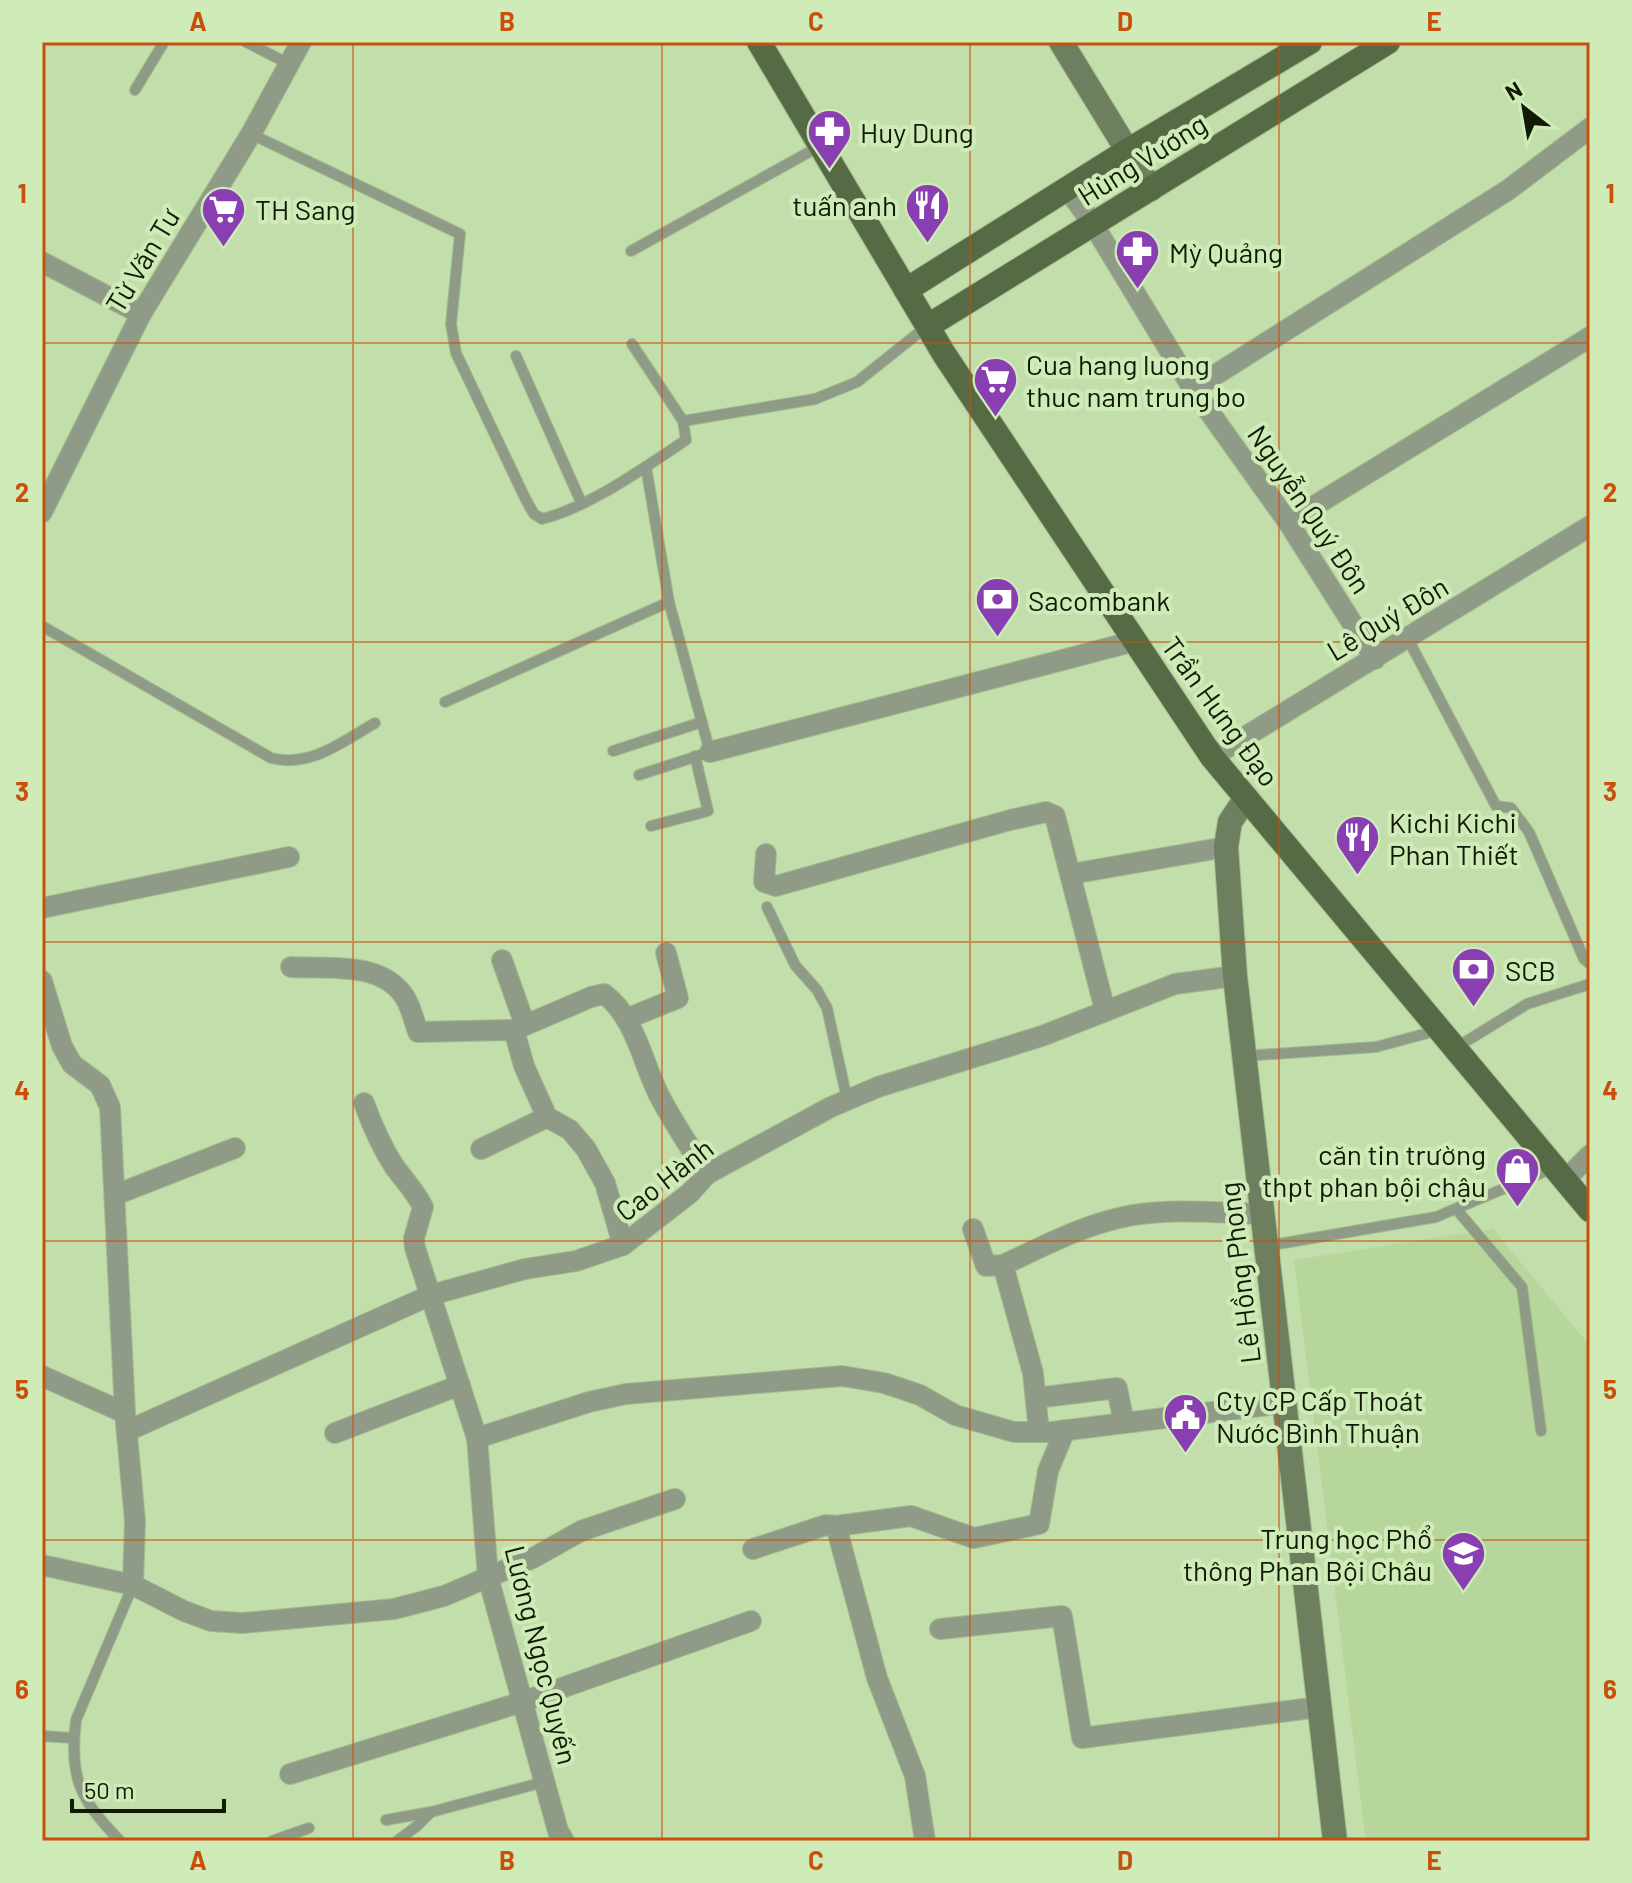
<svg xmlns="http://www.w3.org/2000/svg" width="1632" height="1883" font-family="Barlow,sans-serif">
<rect width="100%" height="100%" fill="#c2deab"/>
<path fill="#b6d69c" d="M1493,1229L1590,1346V1841H1366L1294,1260Z"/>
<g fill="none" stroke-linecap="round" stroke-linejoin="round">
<defs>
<g id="lane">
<path d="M246,42L289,64"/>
<path d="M135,90L164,42"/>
<path d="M251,134L460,234L451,324L456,353L526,500L534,514L542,519C590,507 645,467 686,440L683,421L632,344"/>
<path d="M631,251L820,146"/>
<path d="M516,356L581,502"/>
<path d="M683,421L815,399L857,382L926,327"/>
<path d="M42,626L271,758C310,768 342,742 375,723"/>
<path d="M1408,639L1496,806L1511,808L1529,832L1584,959L1590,964"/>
<path d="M445,702L669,602"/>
<path d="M613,751L702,722"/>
<path d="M639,775L710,752L669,602L646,467"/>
<path d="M651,826L708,811L695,756"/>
<path d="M767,907L795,965L817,990L827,1008L847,1099"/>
<path d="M1457,1047L1527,1004L1590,984"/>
<path d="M1244,1056L1376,1047L1439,1030"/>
<path d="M1457,1210L1522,1287L1541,1431"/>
<path d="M1266,1246L1436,1217L1553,1168"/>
<path d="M42,1736L74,1738"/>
<path d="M386,1820L431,1812L544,1782"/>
<path d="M120,1841C80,1799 69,1779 76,1720L133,1585"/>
<path d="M272,1841L309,1828"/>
<path d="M397,1841L417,1826L431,1812"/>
</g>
<g id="street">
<path d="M1068,190L1093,224L1193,389L1288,522L1375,659"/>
<path d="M42,262L141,314"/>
<path d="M1193,389L1508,190L1590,128"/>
<path d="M42,512L141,314L251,134L301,42"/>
<path d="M1288,522L1590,337"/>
<path d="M710,752L1135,641"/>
<path d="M1212,757L1590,526"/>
<path d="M766,854L764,882L776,886L1010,820L1046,812L1055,816L1105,1010"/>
<path d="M1071,874L1226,847"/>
<path d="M42,908L289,857"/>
<path d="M502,960L525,1025"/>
<path d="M291,967C328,969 380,961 404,996C411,1006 414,1021 418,1032L514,1030L524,1066L547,1117L570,1130L586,1149L605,1183L623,1245"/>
<path d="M42,981L62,1046L72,1064L100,1085L110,1107L125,1413L135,1521L133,1585"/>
<path d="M626,1019L678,998L666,953"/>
<path d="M514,1030L591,997L604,994C636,1017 643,1066 661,1099C675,1125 691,1149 707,1174"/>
<path d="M364,1103C372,1125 381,1146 394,1166C404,1180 415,1191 423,1207L414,1238L415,1248L477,1438L488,1577L558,1831L564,1841"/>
<path d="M481,1149L547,1117"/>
<path d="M1565,1180L1590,1155"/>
<path d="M115,1195L235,1148"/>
<path d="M973,1229L986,1266L1003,1265"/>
<path d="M42,1376L125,1413"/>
<path d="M1036,1398L1117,1388L1124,1423"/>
<path d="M127,1431L431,1295L525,1269L576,1261L623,1245L690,1193L707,1174L831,1107L878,1087L1042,1036L1175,984L1235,976"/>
<path d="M1039,1432L1033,1373L1003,1265C1040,1248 1079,1227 1119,1218C1165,1207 1216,1213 1263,1214"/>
<path d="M335,1433L460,1385"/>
<path d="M477,1438L589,1402L626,1394L842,1376L884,1383L920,1395L955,1415L1014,1432H1052L1285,1403"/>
<path d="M836,1526L911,1516L974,1538L1039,1524L1048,1471L1065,1430"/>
<path d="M753,1549L826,1525L836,1526L877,1678L915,1776L925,1841"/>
<path d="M42,1565L133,1585L184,1611L211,1621L243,1623L394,1609L444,1596L533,1558L581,1531L675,1499"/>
<path d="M940,1629L1062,1616L1082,1738L1319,1707"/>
<path d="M290,1774L522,1702L751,1621"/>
</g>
<g id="secondary">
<path d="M1061,42L1151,189"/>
<path d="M1246,798L1230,822L1226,847L1235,976L1335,1841"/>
</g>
<g id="primary">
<path d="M759,42L944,354L1212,757L1590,1210"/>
<path d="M906,290L1127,151L1310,42"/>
<path d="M928,326L1388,42"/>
</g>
</defs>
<use href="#lane" stroke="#a2bb8d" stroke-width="12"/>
<use href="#street" stroke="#a2bb8d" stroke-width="22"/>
<use href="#secondary" stroke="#a2bb8d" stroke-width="26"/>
<use href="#primary" stroke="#a2bb8d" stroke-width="26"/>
<use href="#lane" stroke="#8f9b86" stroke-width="10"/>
<use href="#street" stroke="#8f9b86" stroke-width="20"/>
<use href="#secondary" stroke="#6e7f60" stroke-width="24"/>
<use href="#primary" stroke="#566b45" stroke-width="24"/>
</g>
<path fill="none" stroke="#c8500b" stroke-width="2" stroke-opacity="0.55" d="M353,42V1841M662,42V1841M970,42V1841M1279,42V1841M42,343H1590M42,642H1590M42,942H1590M42,1241H1590M42,1540H1590"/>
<defs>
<symbol id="pharmacy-pin" viewBox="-11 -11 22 30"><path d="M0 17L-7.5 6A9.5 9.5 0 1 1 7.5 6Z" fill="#893fb1" stroke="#cfebb8"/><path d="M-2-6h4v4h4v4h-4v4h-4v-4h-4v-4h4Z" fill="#fff"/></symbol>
<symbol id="restaurant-pin" viewBox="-11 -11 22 30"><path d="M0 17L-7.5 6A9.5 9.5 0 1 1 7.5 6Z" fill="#893fb1" stroke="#cfebb8"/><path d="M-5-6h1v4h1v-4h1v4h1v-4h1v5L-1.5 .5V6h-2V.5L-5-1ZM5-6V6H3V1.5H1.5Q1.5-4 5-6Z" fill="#fff"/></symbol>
<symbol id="supermarket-pin" viewBox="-11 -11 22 30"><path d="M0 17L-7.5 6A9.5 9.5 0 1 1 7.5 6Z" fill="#893fb1" stroke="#cfebb8"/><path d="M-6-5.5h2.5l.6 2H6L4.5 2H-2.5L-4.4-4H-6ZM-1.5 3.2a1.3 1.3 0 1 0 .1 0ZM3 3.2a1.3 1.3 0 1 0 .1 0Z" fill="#fff"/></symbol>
<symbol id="bank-pin" viewBox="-11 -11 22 30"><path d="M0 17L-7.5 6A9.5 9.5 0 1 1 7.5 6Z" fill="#893fb1" stroke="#cfebb8"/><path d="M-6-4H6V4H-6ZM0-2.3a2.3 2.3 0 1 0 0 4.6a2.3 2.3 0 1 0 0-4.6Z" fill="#fff"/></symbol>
<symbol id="shop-pin" viewBox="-11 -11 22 30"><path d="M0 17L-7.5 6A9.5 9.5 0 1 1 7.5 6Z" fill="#893fb1" stroke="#cfebb8"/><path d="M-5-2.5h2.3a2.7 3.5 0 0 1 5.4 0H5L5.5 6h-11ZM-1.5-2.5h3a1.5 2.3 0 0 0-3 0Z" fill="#fff"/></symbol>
<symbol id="civic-pin" viewBox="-11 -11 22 30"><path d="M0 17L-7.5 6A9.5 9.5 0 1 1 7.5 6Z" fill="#893fb1" stroke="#cfebb8"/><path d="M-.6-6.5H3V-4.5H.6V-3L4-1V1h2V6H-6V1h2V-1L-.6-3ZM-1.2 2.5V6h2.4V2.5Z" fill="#fff"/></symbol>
<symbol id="school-pin" viewBox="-11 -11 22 30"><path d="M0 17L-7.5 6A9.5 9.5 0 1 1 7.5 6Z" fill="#893fb1" stroke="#cfebb8"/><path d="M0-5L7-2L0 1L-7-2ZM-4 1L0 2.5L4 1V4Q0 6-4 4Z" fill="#fff"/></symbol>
</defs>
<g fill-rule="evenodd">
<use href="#pharmacy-pin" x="804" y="106" width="51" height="69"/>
<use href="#restaurant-pin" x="902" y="180" width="51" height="69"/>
<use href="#supermarket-pin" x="198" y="184" width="51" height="69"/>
<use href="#pharmacy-pin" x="1112" y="226" width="51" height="69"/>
<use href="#supermarket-pin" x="970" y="354" width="51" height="69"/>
<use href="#bank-pin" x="972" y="574" width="51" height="69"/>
<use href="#restaurant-pin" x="1332" y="812" width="51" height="69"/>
<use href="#bank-pin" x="1448" y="944" width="51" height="69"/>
<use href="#shop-pin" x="1492" y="1144" width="51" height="69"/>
<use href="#civic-pin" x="1160" y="1390" width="51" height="69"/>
<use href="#school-pin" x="1438" y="1528" width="51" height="69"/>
</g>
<g text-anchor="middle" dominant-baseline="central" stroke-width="8" stroke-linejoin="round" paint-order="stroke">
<g font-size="28" fill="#101a07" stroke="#cfebb8" text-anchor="start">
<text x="860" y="132">Huy Dung</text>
<text x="897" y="205" text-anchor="end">tuấn anh</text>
<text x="255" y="209">TH Sang</text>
<text x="1169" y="252">Mỳ Quảng</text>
<text x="1026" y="364">Cua hang luong<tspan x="1026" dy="32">thuc nam trung bo</tspan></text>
<text x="1028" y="600">Sacombank</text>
<text x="1389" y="822">Kichi Kichi<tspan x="1389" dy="32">Phan Thiết</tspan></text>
<text x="1505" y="970">SCB</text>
<text x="1486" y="1154" text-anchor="end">căn tin trường<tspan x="1486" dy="32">thpt phan bội chậu</tspan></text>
<text x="1216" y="1400">Cty CP Cấp Thoát<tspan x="1216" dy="32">Nước Bình Thuận</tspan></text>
<text x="1432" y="1538" text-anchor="end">Trung học Phổ<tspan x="1432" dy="32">thông Phan Bội Châu</tspan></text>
</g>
<g font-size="28" fill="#101a07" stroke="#cfebb8">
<text transform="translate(1142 159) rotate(-32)">Hùng Vương</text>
<text transform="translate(142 260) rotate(-59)">Từ Văn Tư</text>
<text transform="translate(1310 509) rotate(56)">Nguyễn Quý Đôn</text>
<text transform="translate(1387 618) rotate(-31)">Lê Quý Đôn</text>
<text transform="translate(1221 711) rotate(54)">Trần Hưng Đạo</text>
<text transform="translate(664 1179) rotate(-38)">Cao Hành</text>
<text transform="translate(1239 1273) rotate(-97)">Lê Hồng Phong</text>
<text transform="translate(542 1655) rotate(76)">Lương Ngọc Quyến</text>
</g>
</g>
<rect width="1632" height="1883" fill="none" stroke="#cfebb8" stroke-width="88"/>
<g transform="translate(1524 108) rotate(329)" stroke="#cfebb8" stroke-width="6" paint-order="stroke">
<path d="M0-6L14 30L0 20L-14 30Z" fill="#101a07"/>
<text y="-12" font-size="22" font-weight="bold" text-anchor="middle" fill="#101a07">N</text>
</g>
<path d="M72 1799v12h152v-12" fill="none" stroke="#101a07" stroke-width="4"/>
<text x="84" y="1799" font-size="24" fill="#101a07" stroke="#cfebb8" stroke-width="6" paint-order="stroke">50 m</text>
<rect x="44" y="44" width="1544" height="1795" fill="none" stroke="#c8500b" stroke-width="3"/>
<g font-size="26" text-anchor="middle" font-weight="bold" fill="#c8500b">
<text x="198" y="31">A</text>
<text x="507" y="31">B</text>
<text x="816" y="31">C</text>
<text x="1125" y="31">D</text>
<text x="1434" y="31">E</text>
<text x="22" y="203">1</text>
<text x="1610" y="203">1</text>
<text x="22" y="502">2</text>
<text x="1610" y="502">2</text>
<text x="22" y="801">3</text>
<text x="1610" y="801">3</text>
<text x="22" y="1100">4</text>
<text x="1610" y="1100">4</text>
<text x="22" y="1399">5</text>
<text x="1610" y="1399">5</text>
<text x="22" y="1699">6</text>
<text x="1610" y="1699">6</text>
<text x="198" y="1870">A</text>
<text x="507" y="1870">B</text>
<text x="816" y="1870">C</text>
<text x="1125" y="1870">D</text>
<text x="1434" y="1870">E</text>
</g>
</svg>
